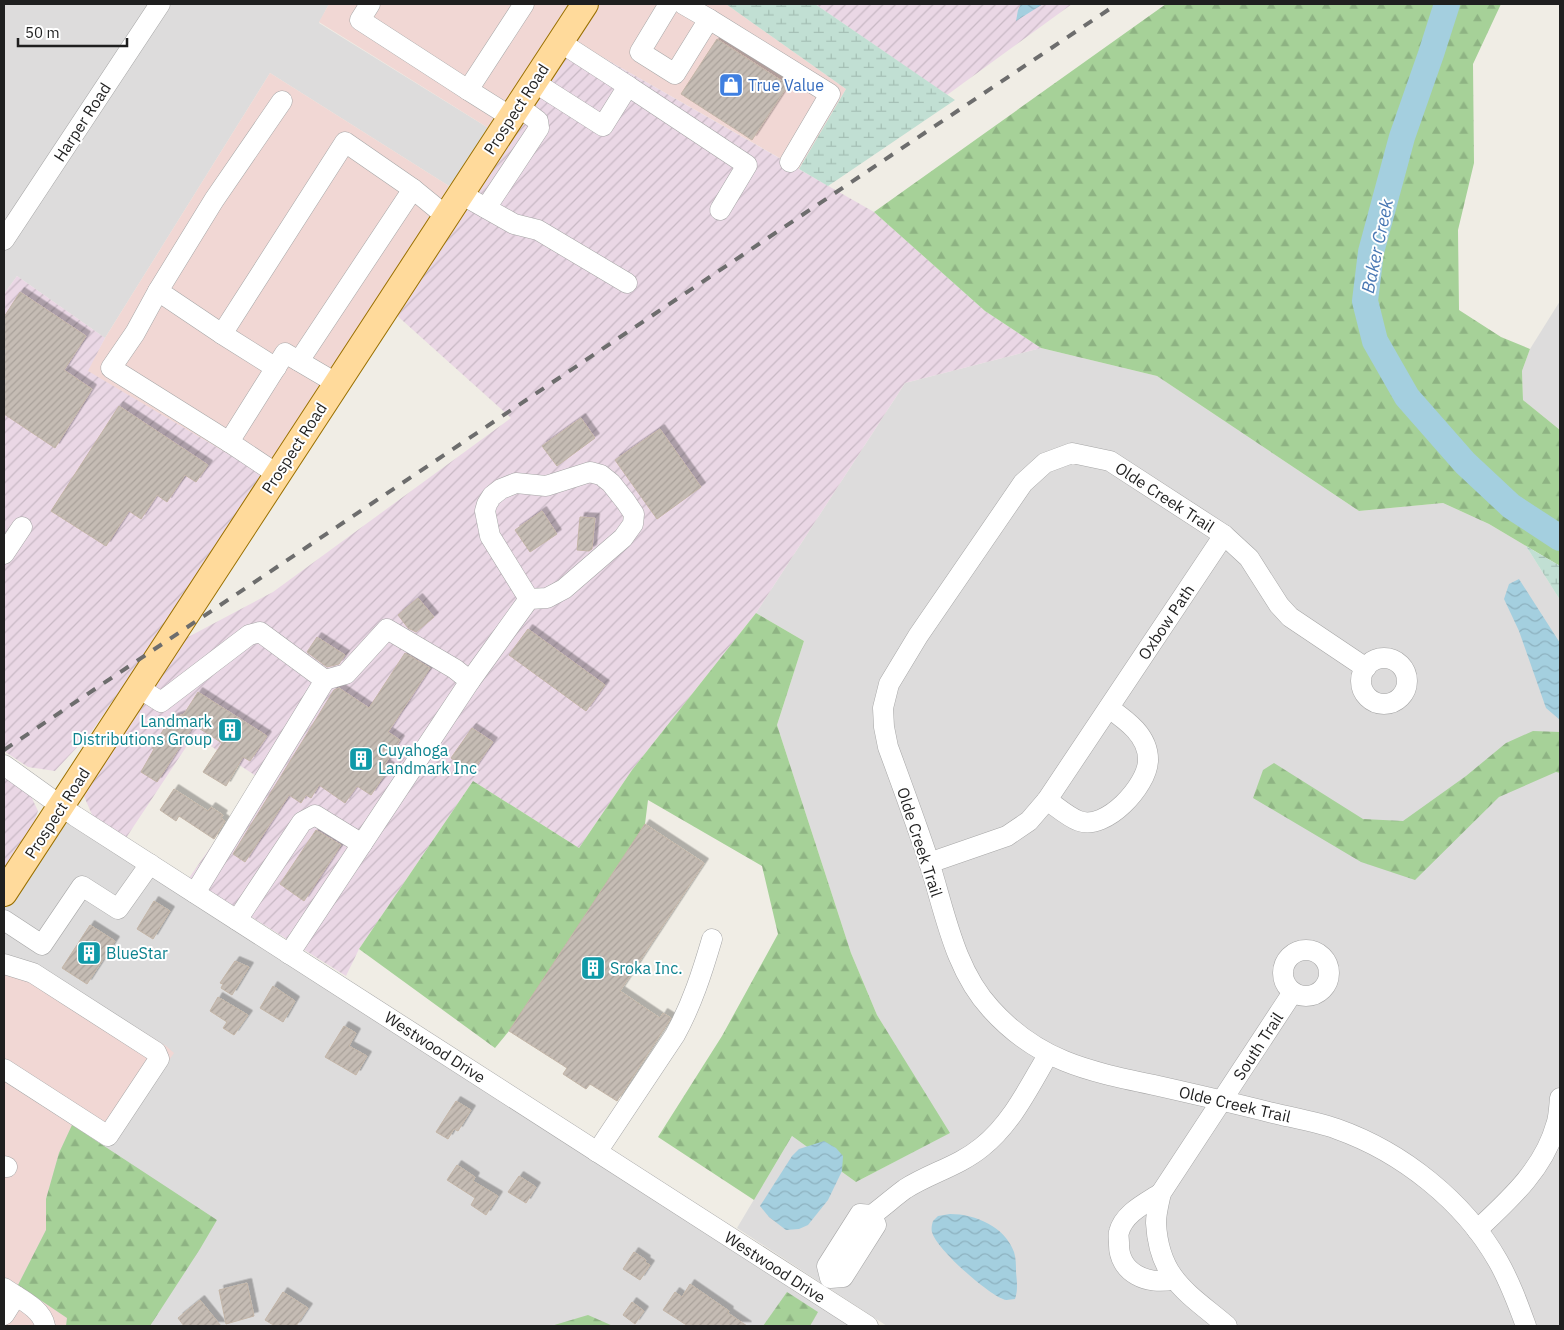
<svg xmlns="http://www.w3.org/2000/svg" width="1564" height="1330" font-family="'IBM Plex Sans',sans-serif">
<defs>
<pattern id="industrial-furrows" width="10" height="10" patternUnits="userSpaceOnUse" patternTransform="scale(1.25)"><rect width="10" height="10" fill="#ead7e5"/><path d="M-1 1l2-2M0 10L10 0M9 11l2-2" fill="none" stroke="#c8b8c4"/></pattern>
<pattern id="forest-firs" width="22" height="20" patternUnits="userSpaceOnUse" patternTransform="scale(1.25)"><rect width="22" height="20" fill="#a6d198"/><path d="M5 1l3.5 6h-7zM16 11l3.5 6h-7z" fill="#8eb383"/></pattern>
<pattern id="wetland-marsh" width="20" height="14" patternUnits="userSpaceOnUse" patternTransform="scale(1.25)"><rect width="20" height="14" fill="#c1dfd3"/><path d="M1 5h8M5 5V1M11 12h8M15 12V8" fill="none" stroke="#a5bfb5"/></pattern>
<pattern id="water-waves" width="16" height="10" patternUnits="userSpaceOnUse" patternTransform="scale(1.25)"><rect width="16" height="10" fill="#a4cfdf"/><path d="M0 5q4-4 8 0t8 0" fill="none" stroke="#8db1bf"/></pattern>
<pattern id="building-hatch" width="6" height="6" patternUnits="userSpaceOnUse" patternTransform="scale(1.25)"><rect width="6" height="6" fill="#c5bcb4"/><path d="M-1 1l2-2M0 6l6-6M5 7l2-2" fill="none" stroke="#a9a19a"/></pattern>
<filter id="shadow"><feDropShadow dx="4.5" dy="-4.5" stdDeviation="0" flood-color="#0004"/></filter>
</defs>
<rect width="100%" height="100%" fill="#f0ede5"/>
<g fill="#dddcdc">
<path d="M4,4H329L319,23L490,129L449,186L270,73L105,338L17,276L4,294Z"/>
<path d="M1560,301V430L1523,400L1522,371L1530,349Z"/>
<path d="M1041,348L1157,376L1359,511L1443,503L1489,524L1526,546L1560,600V1326H887L737,1228L792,1136L856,1182L949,1133L877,1015L851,953L777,725L804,641L756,613L905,383Z"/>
<path d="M61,806L868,1326H4V893Z"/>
</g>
<g fill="#f1d7d4">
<path d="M329,4H575L490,129L319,22Z"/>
<path d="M599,4H726L846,89L799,169L574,41Z"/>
<path d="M270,73L449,186L267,477L87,371L105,338Z"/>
<path d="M46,971L166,1046L174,1053L116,1136L4,1073V974Z"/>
<path d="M4,1081L72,1125L59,1153L46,1199V1230L18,1285L67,1318L66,1326H4Z"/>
</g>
<g fill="url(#industrial-furrows)">
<path d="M815,4H1072L947,95Z"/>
<path d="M574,41L874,212L985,311L1041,348L905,383L756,613L632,770L579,848L473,781L359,949L346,976L189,878L259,778L194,735L126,838L93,817L83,794L175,644L273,592L511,418L393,312Z"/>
<path d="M17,276L105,338L88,371L267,477L92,731L55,771L28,767L4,751V294Z"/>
<path d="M4,776L30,794L38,811L30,834L4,874Z"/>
</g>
<g fill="url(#forest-firs)">
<path d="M1166,4H1501L1473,64L1474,163L1458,230L1459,310L1501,337L1530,349L1522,371L1523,400L1560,430V566L1489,524L1443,503L1359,511L1157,376L1041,348L985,311L874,212Z"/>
<path d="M756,613L804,641L777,725L851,953L877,1015L950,1133L856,1182L792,1136L754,1200L658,1137L722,1036L778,934L762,866L648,800L645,824L509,1031L495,1048L359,949L473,781L579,848L632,770Z"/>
<path d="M1533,731L1560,732V773L1556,772L1499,797L1415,880L1361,862L1253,798L1263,770L1274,763L1363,819L1403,821L1466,776L1506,743Z"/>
<path d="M72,1125L217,1220L200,1249L150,1326H66L67,1318L18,1285L46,1230V1199L59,1153Z"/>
<path d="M787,1292L818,1312L810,1326H763Z"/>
<path d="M588,1315L613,1326H551Z"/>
</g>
<g fill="url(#wetland-marsh)">
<path d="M726,4H815L955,100L828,186L799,169L846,89Z"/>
<path d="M1526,546L1560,566V600Z"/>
</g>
<g fill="url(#water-waves)">
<path d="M1021,4H1043L1016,21L1018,10Z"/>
<path d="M1519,579L1560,643V720L1546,708L1519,631L1504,599L1509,584Z"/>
<path d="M824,1141L836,1148L843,1156L842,1171L828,1200L808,1225L799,1229L786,1230L769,1217L760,1206L792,1156L799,1149Z"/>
<path d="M950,1214C976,1214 1005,1227 1014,1252C1016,1258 1016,1266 1016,1272C1017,1282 1018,1290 1015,1299C1011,1299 1006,1301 1003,1299C987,1293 936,1249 932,1232C931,1229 932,1224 933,1221L938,1216Z"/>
</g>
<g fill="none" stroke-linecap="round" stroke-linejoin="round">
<path stroke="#a4cfdf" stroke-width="26" d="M1447,4L1431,54L1402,137L1371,252L1365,301L1375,341L1407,397L1465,463L1511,506L1560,538"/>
</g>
<g fill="url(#building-hatch)" stroke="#c3b5a7" filter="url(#shadow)">
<path d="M717,39L788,85L752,140L681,94Z"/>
<path d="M20,292L86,336L64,370L92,389L55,448L4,414V317Z"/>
<path d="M119,406L208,465L196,482L185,475L167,502L157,495L141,519L129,511L106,546L51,511Z"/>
<path d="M581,418L595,438L557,466L542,446Z"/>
<path d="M660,429L701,487L657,519L615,460Z"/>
<path d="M542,511L557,534L530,552L515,530Z"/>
<path d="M580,517L595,518L592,549L589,551L577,550Z"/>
<path d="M418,598L434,617L416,632L408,628L398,615Z"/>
<path d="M528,629L605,685L586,711L509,655Z"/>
<path d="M317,637L345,655L339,664L327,667L307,652Z"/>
<path d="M405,653L430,668L388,732L400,740L385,764L390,767L371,795L357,786L345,803L319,785L311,798L306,795L301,803L289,795L245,862L233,854L334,690L339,688L369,708Z"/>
<path d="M198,692L267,736L250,761L243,757L226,786L203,772L222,743L194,725L157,782L141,772L154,749L152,748L167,724L169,725L173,718L184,714Z"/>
<path d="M472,728L493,742L472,772L451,758Z"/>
<path d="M174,789L208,811L211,807L223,815L221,818L225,821L214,839L179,816L176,821L160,810Z"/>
<path d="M645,824L704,863L620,991L660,1018L663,1013L671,1018L617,1101L590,1084L586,1089L563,1074L567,1068L509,1031Z"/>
<path d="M316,830L341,845L304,901L280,884Z"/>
<path d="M154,901L170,911L153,939L137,929Z"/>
<path d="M90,925L115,941L87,984L62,968Z"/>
<path d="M235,961L249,967L232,995L221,988L223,984L220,983Z"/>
<path d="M273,986L295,1001L283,1022L260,1008Z"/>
<path d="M218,997L248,1015L234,1035L223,1028L227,1022L210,1011Z"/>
<path d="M344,1026L356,1033L349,1046L367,1056L356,1075L325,1057Z"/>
<path d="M456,1101L471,1110L458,1131L454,1129L448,1139L436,1132Z"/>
<path d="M457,1165L475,1177L473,1181L498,1196L486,1215L471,1205L475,1198L447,1180Z"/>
<path d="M519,1176L536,1187L526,1203L508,1192Z"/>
<path d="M634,1252L646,1260L645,1262L650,1265L640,1280L623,1269Z"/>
<path d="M247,1283L254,1316L226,1324L219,1290Z"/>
<path d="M690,1284L729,1311L728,1313L747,1326H688L663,1310L675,1292L682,1297Z"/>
<path d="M283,1292L308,1308L296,1326H275L265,1320Z"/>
<path d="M200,1300L221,1326H184L178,1318Z"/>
<path d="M632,1302L644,1311L635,1324L623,1315Z"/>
</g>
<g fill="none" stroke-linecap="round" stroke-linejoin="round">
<defs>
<g id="minor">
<path d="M370,4L360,20L468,90"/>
<path d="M669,4L640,52L675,74L709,19L683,4"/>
<path d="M709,19L830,94L790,162"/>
<path d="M534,82L603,126L628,86L560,42"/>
<path d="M628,86L747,165L720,210"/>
<path d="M511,117L468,90L524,4"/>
<path d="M461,194L514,224L538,230L627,283"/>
<path d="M486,208L539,128L538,121L518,106"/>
<path d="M4,240L160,4"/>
<path d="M158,291L135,333L111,368L229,442"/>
<path d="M222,334L158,291L214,200L282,101"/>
<path d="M299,361L413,189L446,216"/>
<path d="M276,368L222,334L345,142L413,189"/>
<path d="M277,474L229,442L285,353L336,383"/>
<path d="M4,554L22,527"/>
<circle cx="1384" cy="681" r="23"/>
<path d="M1366,668L1290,617L1279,605L1249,558L1224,535L1110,461L1072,453L1045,463L1023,483L918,636L889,684L883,708L884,727L888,747C902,785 916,823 929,862C945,912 954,969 991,1009C1038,1061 1087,1071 1154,1085C1194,1094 1233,1103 1273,1113C1294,1118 1317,1122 1337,1129C1402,1152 1464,1201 1498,1261C1510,1282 1518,1304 1526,1326"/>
<path d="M470,681L529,599L547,598L564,589L623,538L633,524L634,514L626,502L611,483L601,475L590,472L546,486L516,483L501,489L492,496L487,504L485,511L490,536L529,599"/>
<path d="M139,688L161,702L249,635L260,632L325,680L195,893"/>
<path d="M4,765L75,816L868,1326"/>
<path d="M1047,800C1057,807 1068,817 1079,821C1106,831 1147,786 1148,761C1149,736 1126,720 1109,708"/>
<path d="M929,863L1007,836L1029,821L1047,800L1224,535"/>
<path d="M4,920L42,945L82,886L118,909L150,864"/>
<path d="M237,920L302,822L315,815L362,844"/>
<circle cx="1306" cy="973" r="23"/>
<path d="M289,954L470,681L455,669L387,629L346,674L325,680"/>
<path d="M4,964L33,973L156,1052L159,1059L108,1136L4,1069"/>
<path d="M597,1152L675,1035C692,1004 702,973 712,939"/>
<path d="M4,1166L7,1167"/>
<path d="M1161,1193C1146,1203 1124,1213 1119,1232C1118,1235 1119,1240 1119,1243C1118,1273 1148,1286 1174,1279"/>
<path d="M872,1215L876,1225L843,1277L830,1278L827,1266L860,1214L872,1215C883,1207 894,1197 905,1189C930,1173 959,1166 982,1147C1012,1123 1029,1087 1048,1055"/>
<path d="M1477,1230C1509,1200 1544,1169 1556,1125C1559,1117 1559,1107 1560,1098"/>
<path d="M4,1288C18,1298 42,1308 45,1326"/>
<path d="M4,1315L16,1296"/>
<path d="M1227,1326C1188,1293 1159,1279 1156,1223C1156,1213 1159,1202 1161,1193L1293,992"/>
</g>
<path id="major" d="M4,893L585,4"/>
</defs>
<use href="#minor" stroke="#a6a6a6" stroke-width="21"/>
<use href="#major" stroke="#9a7000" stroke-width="28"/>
<use href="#minor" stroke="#fff" stroke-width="20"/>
<use href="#major" stroke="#ffda9b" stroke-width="26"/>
<path stroke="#6d6d6d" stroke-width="4" stroke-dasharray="10 10" stroke-linecap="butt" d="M4,750L1117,4"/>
</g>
<defs>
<symbol id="shop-square" viewBox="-11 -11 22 22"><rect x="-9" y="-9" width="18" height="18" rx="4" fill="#3f7fe0" stroke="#fff"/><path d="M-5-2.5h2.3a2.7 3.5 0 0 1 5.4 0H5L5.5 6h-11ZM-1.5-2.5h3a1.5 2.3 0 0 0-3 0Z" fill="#fff"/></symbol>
<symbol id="building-square" viewBox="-11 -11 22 22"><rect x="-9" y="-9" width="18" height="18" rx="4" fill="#0f9aa8" stroke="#fff"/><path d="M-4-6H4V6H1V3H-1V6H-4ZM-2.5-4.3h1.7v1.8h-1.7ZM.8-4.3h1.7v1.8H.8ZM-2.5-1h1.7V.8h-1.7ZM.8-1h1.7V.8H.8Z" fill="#fff"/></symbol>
</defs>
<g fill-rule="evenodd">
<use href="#shop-square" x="717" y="71" width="28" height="28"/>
<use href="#building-square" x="216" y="716" width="28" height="28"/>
<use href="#building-square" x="347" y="745" width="28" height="28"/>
<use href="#building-square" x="75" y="939" width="28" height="28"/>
<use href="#building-square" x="579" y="954" width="28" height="28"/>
</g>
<g text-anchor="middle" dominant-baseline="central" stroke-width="4" stroke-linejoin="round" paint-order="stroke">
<g font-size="16" fill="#366cbe" stroke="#fff" text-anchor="start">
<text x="748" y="85">True Value</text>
</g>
<g font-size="16" fill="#1f1f1f" stroke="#fff">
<text transform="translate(516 109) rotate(-57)">Prospect Road</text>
<text transform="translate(82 122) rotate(-57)">Harper Road</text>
<text transform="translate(294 448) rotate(-57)">Prospect Road</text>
<text transform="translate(1165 497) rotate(33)">Olde Creek Trail</text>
<text transform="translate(1166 622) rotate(-56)">Oxbow Path</text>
<text transform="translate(57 813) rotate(-57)">Prospect Road</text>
<text transform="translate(920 842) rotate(72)">Olde Creek Trail</text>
<text transform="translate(1258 1046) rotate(-57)">South Trail</text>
<text transform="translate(435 1047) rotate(33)">Westwood Drive</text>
<text transform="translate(1235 1104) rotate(13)">Olde Creek Trail</text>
<text transform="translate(775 1267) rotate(33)">Westwood Drive</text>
</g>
<g font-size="16" fill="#0d838f" stroke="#fff" text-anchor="start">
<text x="212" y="721" text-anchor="end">Landmark<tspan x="212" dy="18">Distributions Group</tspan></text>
<text x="378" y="750">Cuyahoga<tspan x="378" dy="18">Landmark Inc</tspan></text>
<text x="106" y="953">BlueStar</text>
<text x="610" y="968">Sroka Inc.</text>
</g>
<g font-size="18" font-style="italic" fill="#4877b3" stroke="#fff">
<text transform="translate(1377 246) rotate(-78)">Baker Creek</text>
</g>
</g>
<rect width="1564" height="1330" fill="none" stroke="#1f1f1f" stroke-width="10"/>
<path d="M18 38v8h109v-8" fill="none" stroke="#1f1f1f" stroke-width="2.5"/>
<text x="25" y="38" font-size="15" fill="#1f1f1f" stroke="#ffffff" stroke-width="4" paint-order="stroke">50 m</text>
</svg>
